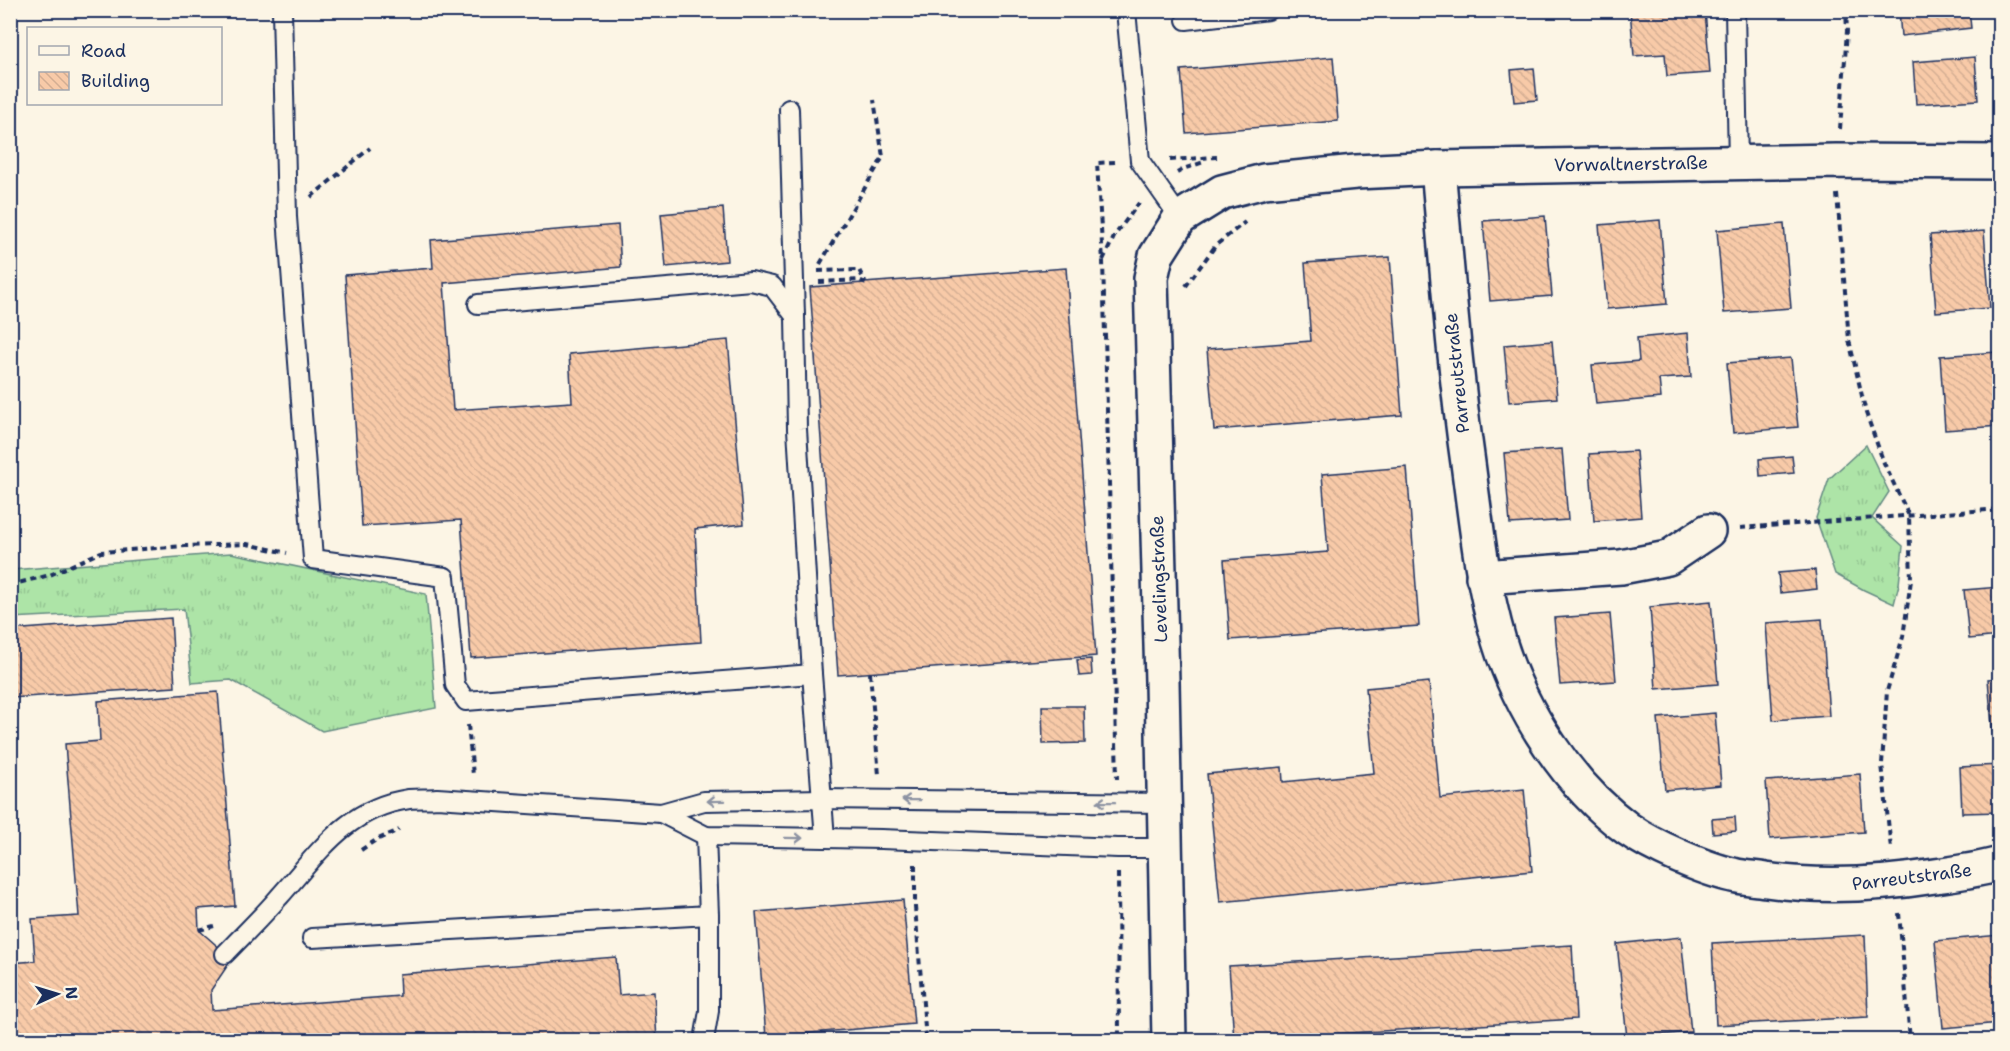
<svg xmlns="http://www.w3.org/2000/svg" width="2010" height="1051" font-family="'Shantell Sans',sans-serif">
<defs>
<pattern id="grass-tufts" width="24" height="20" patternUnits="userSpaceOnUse" patternTransform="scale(1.5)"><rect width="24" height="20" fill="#ade4a7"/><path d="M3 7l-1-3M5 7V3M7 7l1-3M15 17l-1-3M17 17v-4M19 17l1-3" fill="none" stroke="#94c492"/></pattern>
<pattern id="building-back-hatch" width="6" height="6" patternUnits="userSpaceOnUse" patternTransform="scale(1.5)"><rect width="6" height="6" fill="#f8caa8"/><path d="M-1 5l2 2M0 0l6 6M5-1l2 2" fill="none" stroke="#d4ae93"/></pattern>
</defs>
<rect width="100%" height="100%" fill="#fcf5e5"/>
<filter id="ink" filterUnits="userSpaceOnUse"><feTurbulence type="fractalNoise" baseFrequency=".0167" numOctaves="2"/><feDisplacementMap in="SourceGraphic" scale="12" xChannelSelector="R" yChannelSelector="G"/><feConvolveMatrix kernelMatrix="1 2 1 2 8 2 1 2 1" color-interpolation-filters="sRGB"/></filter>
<g filter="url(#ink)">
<g fill="url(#grass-tufts)" stroke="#648a82" stroke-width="1.5">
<path d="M1866,445L1889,492L1872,518L1903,546L1899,584L1894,604L1864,590L1835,574L1816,518L1829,479Z"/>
<path d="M231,553L426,594L436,708L322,731L231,680L192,683L184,609L11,618V570Z"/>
</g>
<g fill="url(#building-back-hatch)" stroke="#1b2f5e" stroke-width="1.5">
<path d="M1630,10H1705L1710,73L1667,76L1665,54L1634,56Z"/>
<path d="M1899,10H1969L1971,28L1901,36Z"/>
<path d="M1333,57L1338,121L1186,133L1181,70Z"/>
<path d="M1975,57L1978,100L1916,104L1913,62Z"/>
<path d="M1534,68L1537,100L1514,102L1511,70Z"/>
<path d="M723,208L727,261L666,267L661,214Z"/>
<path d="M1545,216L1552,296L1490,301L1483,221Z"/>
<path d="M1660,220L1667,304L1607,309L1599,225Z"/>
<path d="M1784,224L1791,308L1724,313L1717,230Z"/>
<path d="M618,225L621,267L444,283L453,410L572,402L569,354L728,340L744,524L695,529L701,642L471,658L461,520L362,526L345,275L433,268L431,240Z"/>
<path d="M1984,231L1990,308L1936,312L1930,235Z"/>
<path d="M1390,257L1402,415L1214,430L1207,349L1311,341L1305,263Z"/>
<path d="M1066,268L1096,656L838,675L810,287Z"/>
<path d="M1688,333L1691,377L1659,379L1661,398L1596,404L1592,365L1639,361L1637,338Z"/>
<path d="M1552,341L1557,398L1509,402L1504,345Z"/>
<path d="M1997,352L2000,426L1945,430L1940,356Z"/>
<path d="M1791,358L1798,427L1733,433L1727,363Z"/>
<path d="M1562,449L1568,520L1510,524L1504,453Z"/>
<path d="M1636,451L1641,517L1594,521L1589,454Z"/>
<path d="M1792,456L1794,473L1760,476L1759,459Z"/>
<path d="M1407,467L1419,626L1230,640L1224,560L1328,552L1322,474Z"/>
<path d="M1815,570L1817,589L1780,593L1778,573Z"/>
<path d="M2000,587V636L1969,639L1964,590Z"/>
<path d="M1711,601L1718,684L1656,689L1650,607Z"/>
<path d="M1610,614L1616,681L1560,685L1554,618Z"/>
<path d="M171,618L175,687L10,698V630Z"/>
<path d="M1822,619L1829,716L1773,720L1766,623Z"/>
<path d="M1091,659L1092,675L1079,676L1077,660Z"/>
<path d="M2000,678V737L1993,738L1988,679Z"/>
<path d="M1429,682L1440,798L1524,789L1532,871L1220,902L1207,774L1282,767L1283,782L1374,773L1366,688Z"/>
<path d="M218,692L235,906L198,909L199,930L232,959L211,990L212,1010L400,996L399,974L616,957L619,995L654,992L657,1040H10V963L35,961L32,919L79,916L65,744L100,741L98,701Z"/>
<path d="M1042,706H1084L1085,743L1043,744Z"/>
<path d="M1715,713L1721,785L1665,790L1658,718Z"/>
<path d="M2000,765V812L1962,813L1960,767Z"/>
<path d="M1860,774L1864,832L1770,839L1766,781Z"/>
<path d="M1735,817L1736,831L1713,833L1712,819Z"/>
<path d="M903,900L914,1024L766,1037L756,912Z"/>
<path d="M1865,935L1868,1017L1716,1025L1712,943Z"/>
<path d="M2000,935V1023L1943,1028L1935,941Z"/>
<path d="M1681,937L1691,1032L1627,1038L1617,944Z"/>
<path d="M1572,945L1576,1019L1234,1040L1229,966Z"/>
</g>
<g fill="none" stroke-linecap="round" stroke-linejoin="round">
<defs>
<g id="service">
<path d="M282,10L287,217L313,559L445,577L455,685L466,701L812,674"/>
<path d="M1126,10L1140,161L1180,218"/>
<path d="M1735,10L1738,162"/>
<path d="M1186,20L1268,10"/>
<path d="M789,109L795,316"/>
<path d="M478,304L751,281L772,286L795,316L797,429L812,674L825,838"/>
<path d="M1164,803L822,799L704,801L661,813L706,836L881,839L1118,848H1165"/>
<path d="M312,938L709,915L706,836"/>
<path d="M225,954C243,935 262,917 279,897C318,854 346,808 409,799C418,798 428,799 437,798L661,813"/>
<path d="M704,1040L709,1011V915"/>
</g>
<g id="minor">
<path d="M1438,168C1447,267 1454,365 1468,463C1476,523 1482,583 1499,641C1520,710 1569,786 1628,829C1652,846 1704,869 1733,875C1743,878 1755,878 1766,880C1823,888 1878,885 1935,876C1957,873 1978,870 2000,864"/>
<path d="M1483,577L1621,567L1668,558L1708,531"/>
<path d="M1169,1040L1162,682L1151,278L1156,256L1180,218L1222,192L1264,181L1356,172L1438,168L1836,161L2000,162"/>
</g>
</defs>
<use href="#service" stroke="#1b2f5e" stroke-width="22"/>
<use href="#minor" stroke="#1b2f5e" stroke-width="38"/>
<g stroke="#1b2f5e" stroke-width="4" stroke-dasharray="6 4.5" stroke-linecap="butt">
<path d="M1840,129L1847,31L1846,10"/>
<path d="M1170,160L1217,157"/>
<path d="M1115,162L1097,163L1103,261L1117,779"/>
<path d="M1177,173L1186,168L1204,162"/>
<path d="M1837,194L1849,340L1866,413L1884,463L1909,516L1911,580L1903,637L1887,691L1882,764L1891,849"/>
<path d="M311,197L370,148"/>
<path d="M1103,260L1115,235L1139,203"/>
<path d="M820,264L883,157L874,100"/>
<path d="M818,271L859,270L865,282"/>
<path d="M819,282L859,280L866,283"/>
<path d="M1186,286L1216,245L1245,222"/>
<path d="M1740,528L2000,509"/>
<path d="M10,585L50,575L101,552L185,546L247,544L287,553"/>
<path d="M870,673L879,775"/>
<path d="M468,725L473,775"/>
<path d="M361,850L376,840L399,830"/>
<path d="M915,864V907L926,1040"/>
<path d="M1118,873L1119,1040"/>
<path d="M1899,913L1910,1040"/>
<path d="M199,930L214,926"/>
</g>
<use href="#service" stroke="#fcf5e5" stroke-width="18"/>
<use href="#minor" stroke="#fcf5e5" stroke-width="33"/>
</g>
<defs><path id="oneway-shaft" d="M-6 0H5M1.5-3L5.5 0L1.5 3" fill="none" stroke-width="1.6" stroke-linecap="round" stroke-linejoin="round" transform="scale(1.5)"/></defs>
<g stroke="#8c92a2">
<use href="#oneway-shaft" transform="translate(911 800) rotate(-179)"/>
<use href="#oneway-shaft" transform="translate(716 801) rotate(179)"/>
<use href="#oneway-shaft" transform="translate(1106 802) rotate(-179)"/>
<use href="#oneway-shaft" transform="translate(794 838) rotate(1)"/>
</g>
</g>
<g text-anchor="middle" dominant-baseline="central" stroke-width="4.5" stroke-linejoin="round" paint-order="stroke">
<g font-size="18" fill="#1b2f5e" stroke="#fcf5e5">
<text transform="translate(1631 164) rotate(-1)">Vorwaltnerstraße</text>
<text transform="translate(1457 373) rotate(-96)">Parreutstraße</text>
<text transform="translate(1159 579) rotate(-92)">Levelingstraße</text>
<text transform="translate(1912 877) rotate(-7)">Parreutstraße</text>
</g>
</g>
<rect width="2010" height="1051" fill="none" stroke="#fcf5e5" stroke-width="36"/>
<rect x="18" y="18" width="1974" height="1015" fill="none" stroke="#1b2f5e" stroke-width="2" filter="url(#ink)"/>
<rect x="27" y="27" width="195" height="78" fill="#fcf5e5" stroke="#a2a6af" stroke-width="1.5"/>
<rect x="39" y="46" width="30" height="9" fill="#fcf5e5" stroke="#a2a6af" stroke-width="1.5"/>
<text x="81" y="57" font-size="18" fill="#1b2f5e">Road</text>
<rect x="39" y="72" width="30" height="18" fill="url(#building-back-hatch)" stroke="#a2a6af" stroke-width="1.5"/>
<text x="81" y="87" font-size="18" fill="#1b2f5e">Building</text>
<g transform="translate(57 994) rotate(86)" stroke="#fcf5e5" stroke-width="4.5" paint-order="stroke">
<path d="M0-4.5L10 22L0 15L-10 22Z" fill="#1b2f5e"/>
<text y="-9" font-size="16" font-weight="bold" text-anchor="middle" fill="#1b2f5e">N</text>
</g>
</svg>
